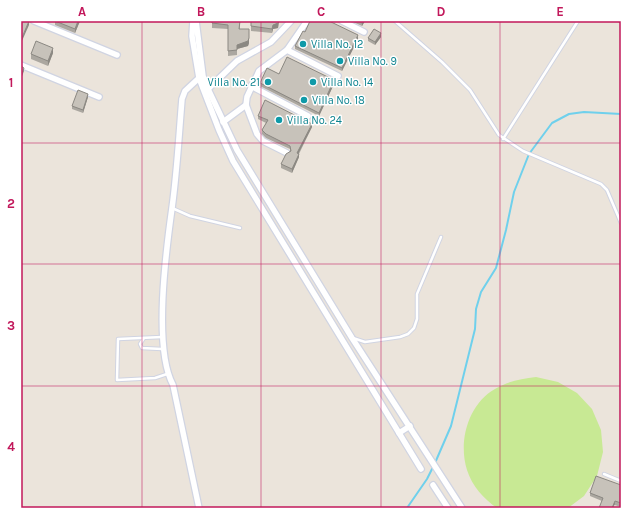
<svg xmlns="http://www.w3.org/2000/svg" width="642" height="529" font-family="Karla,sans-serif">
<rect width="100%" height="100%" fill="#ebe4db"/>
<path fill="#c8e994" d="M536,377L558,382L577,393L592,409L601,430L603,452L597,476L584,496L568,508H497C484,499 472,486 467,470C458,442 468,404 495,389C508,381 521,379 536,377Z"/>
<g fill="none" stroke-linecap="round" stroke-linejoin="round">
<g stroke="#6fd0ec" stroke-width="2">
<path d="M435,463L451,426L475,329L476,309L481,292L496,268L506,230L514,192L529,154L552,123L569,114L584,112L621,114"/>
<path d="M407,508L427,479L433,467"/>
</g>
<defs>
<g id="lane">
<path d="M395,21L442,62L470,90L499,135L523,151L601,184L607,190L621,223"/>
<path d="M503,139L578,21"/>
<path d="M172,208L190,216L240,228"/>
<path d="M162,337L118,339L117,380L155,378L167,374"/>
<path d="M144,338L140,344L142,348L162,349"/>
<path d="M353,338L365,342L400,337L408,334L414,328L417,319V294L441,237"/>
<path d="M604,474L621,481"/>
</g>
<g id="street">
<path d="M34,21L117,55"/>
<path d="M193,21L192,36L199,78L185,91L182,99C179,135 177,172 172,208C166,251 153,348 173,385L199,508"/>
<path d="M196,21L203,76L208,89L237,150L352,338L462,508"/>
<path d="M342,21L364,32"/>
<path d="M287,50L338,76"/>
<path d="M21,65L99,97"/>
<path d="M199,78L219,130L233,161L421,469"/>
<path d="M251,86L308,116"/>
<path d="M208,89L237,61L271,42L291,21"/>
<path d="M223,122L246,105"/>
<path d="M287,153L263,141L257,134L246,105L247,97L259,71L287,50L307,21"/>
<path d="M399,433L410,426"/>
<path d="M433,485L448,508"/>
</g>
</defs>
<use href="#lane" stroke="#d0d4e2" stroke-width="4.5"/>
<use href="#street" stroke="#d0d4e2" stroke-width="8"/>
<use href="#lane" stroke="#fff" stroke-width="2.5"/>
<use href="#street" stroke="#fff" stroke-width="5.5"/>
</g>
<g fill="#aba7a0">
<path d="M55,21H80L75,33L55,25Z"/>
<path d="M212,21H240V29L249,43L248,46L237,49V55L228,56V29L212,28Z"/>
<path d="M251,21H279L278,28L273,29L272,33L251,31Z"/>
<path d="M351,21H365L362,26Z"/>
<path d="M616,21H621V22L620,23Z"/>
<path d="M305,32L358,39L342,71L295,49V46Z"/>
<path d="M381,37L375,45L368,41V38Z"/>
<path d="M53,53L48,66L31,59V54Z"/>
<path d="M279,74L334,84L319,116L260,86V83Z"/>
<path d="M88,97L83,113L72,109V106Z"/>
<path d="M258,116L312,127L299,154V157L292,173L281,168V164L290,151V149L266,138L262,134V130L266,123L258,119Z"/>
<path d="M621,485V507L602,501L590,496V493Z"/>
</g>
<g fill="#8b8882">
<path d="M29,21V25L21,43V40Z"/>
<path d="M78,21H80L75,33V29Z"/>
<path d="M279,21L278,28L273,29L272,33V29L273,25Z"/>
<path d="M363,21H365L362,26V23Z"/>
<path d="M249,29V43L248,46L237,49V45Z"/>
<path d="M381,33V37L375,45V42Z"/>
<path d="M358,35V39L342,71V68Z"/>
<path d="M53,48V53L48,66V61Z"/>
<path d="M24,68V71L21,79V76Z"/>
<path d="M334,80V84L319,116V113Z"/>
<path d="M88,94V97L83,113V110Z"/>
<path d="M312,124V127L297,156V153Z"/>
<path d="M299,154V157L292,173V169Z"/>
<path d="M615,501V504L613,508H612Z"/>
</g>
<g fill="#c7c2ba" stroke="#8b8882">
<path d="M21,21H29L21,40Z"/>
<path d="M55,21H78L75,29Z"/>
<path d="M212,21H240L239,29H249V38L248,41L237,45V50L228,51V25L212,23Z"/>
<path d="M251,21H279L278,23L273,25L272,29L251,26Z"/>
<path d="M310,21H329L358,35L342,68L295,46L303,31L305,32Z"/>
<path d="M358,21H363L362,23Z"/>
<path d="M374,29L381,33L375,42L368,38Z"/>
<path d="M36,41L53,48L48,61L31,54Z"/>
<path d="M287,57L334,80L319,113L260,83L267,68L279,74Z"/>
<path d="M21,66L24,68L21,76Z"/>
<path d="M78,90L88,94L83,110L72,106Z"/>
<path d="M265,100L312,124L297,153L299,154L292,169L281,164L286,154L291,151L290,146L266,134L262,130L268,120L258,116Z"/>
<path d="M596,476L621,485V503L615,501L612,508H599L603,498L590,493Z"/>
</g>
<path fill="none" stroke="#c2185b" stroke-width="1" stroke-opacity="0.55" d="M142,21V508M261,21V508M381,21V508M500,21V508M21,143H621M21,264H621M21,386H621"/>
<g fill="#0f9aa8" stroke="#fff" stroke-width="1.5">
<circle cx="303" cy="44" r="4"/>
<circle cx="340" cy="61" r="4"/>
<circle cx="268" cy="82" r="4"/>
<circle cx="313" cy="82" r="4"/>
<circle cx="304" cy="100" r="4"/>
<circle cx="279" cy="120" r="4"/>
</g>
<g text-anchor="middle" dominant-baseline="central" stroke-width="3" stroke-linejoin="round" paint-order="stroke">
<g font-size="11" fill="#0d838f" stroke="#fff" text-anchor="start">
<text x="311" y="44">Villa No. 12</text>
<text x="348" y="61">Villa No. 9</text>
<text x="260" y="82" text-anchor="end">Villa No. 21</text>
<text x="321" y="82">Villa No. 14</text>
<text x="312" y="100">Villa No. 18</text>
<text x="287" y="120">Villa No. 24</text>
</g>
</g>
<rect width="642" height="529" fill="none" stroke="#ffffff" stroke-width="44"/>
<rect x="22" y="22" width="598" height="485" fill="none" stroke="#c2185b" stroke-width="1.5"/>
<g font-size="13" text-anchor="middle" font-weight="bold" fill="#c2185b">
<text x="82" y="16">A</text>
<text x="201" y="16">B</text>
<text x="321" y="16">C</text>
<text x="441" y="16">D</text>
<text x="560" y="16">E</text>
<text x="11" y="87">1</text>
<text x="11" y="208">2</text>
<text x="11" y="330">3</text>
<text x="11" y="451">4</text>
</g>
</svg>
